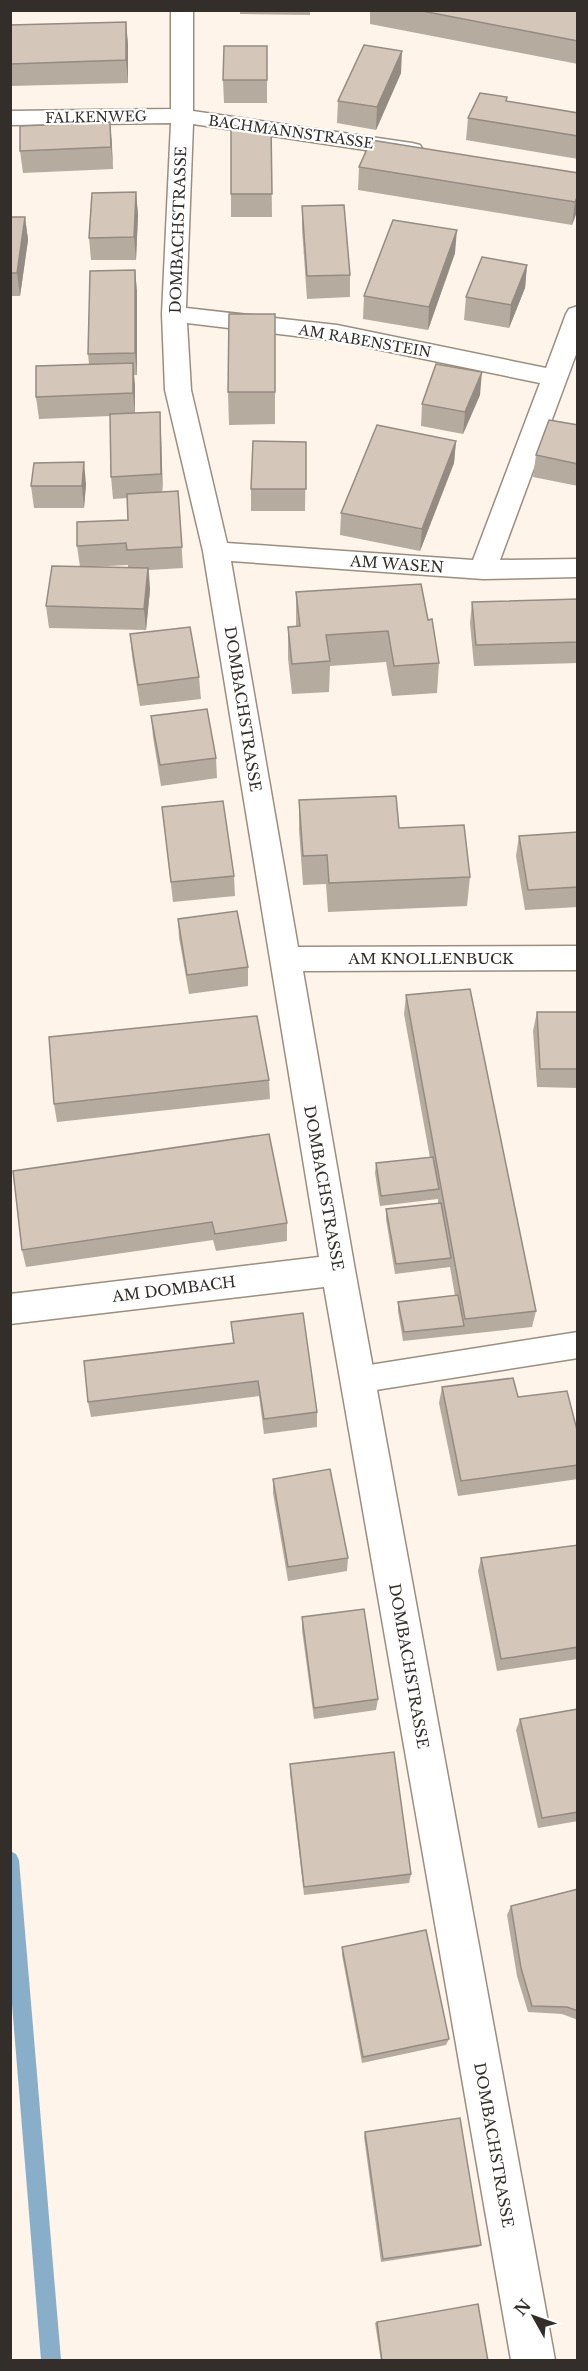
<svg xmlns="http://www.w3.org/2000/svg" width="588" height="2371" font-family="'Libre Baskerville',serif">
<rect width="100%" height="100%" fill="#fff4e9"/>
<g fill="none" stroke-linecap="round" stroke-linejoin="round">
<path fill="#88aeca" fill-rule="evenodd" d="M10,1851L16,1854L19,1860L61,2360H41L10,1980Z"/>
<defs>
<path id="lane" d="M578,1332V1358L357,1393L347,1389L343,1380L347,1371L357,1367Z"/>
<path id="street" d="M171,10H193V111L412,143L420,145L423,150L420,155L412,157L193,124L186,308L337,325L546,368L566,314L569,309L578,306V349L500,560L578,559V577L483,579L231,561L298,947L578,946V970L303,971L355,1270L555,2360H511L324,1287L10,1324V1294L319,1257L203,551L165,390L162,314L171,123L10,125V111L171,109ZM187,323L337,341L540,383L473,560L227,543L191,390Z"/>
</defs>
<use href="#lane" stroke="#9a8e80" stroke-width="3"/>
<use href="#street" stroke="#9a8e80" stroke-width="3"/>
<use href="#lane" fill="#fff" fill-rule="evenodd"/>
<use href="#street" fill="#fff" fill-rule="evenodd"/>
</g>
<g fill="#b6ab9f" fill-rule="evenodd">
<path d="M240,10H310V15L240,14Z"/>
<path d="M370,10H578V64L370,24Z"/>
<path d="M126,22L128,45V83L10,86V25Z"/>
<path d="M267,46V103H224L223,80Z"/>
<path d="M401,73L376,130L337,123L338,101Z"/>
<path d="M507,97L506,101L578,113V159L466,140L468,118Z"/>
<path d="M110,122L113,169L23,173L20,151Z"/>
<path d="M271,126L272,217H231V194Z"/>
<path d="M359,167L578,173V209L572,225L358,190Z"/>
<path d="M136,192L138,215L136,260H91L89,238Z"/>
<path d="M302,206L350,275V297L307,299L302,229Z"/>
<path d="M10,217H25L28,240L20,296H10Z"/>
<path d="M455,253L428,330L363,319L364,296Z"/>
<path d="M527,265L525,288L509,328L464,320L466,297Z"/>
<path d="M135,270L137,292V375H134L135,413L160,412L161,434L162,492L178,491L183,568L149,570L150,590L146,630L49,628L46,606L80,567L77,546L128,520L127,498L113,499L111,477L110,416L39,419L36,397L89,364L88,354ZM128,565V568L89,567Z"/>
<path d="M275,314V424L229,425L228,392Z"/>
<path d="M480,395L463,434L421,426L422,404Z"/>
<path d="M578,425V486L533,477L536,455Z"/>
<path d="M456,441L454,463L420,551L340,535L341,513Z"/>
<path d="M306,442L305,511H251V489Z"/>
<path d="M86,484L84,508H34L31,486Z"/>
<path d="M296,592L428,620L439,663L437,693L392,696L386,662L330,666L329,692L292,694L288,658V627L296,626Z"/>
<path d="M578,599V663L474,666L470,623L472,602Z"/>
<path d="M130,634L199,677L201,699L140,706L132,656Z"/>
<path d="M151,716L216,758L217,778L161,786L153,737Z"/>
<path d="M299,800L399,828L470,877L467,906L328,912L326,884L303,885L299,830Z"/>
<path d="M162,807L234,876L235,896L173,902Z"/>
<path d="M578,832V907L525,910L516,856L519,836Z"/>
<path d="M178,919L248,967V986L189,994L179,938Z"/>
<path d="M406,995L536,1311L532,1327L403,1341L398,1311V1302L455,1296L450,1267L395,1274L386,1219V1209L438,1203V1199L380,1206L375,1173L376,1163L430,1158L404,1014Z"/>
<path d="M537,1012H578V1088L537,1087L533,1031Z"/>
<path d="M269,1080L270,1099L57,1122L54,1104Z"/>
<path d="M13,1171L287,1223V1241L216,1251L213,1240L26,1267L22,1250Z"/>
<path d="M231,1322L317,1412V1427L264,1434L259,1396L91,1417L88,1402L233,1343Z"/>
<path d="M442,1387L518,1397L578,1434V1479L458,1496L439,1403Z"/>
<path d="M273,1479L348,1558L347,1571L288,1581L273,1493Z"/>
<path d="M578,1545V1659L497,1671L478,1571L481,1558Z"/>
<path d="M302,1617L378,1699L376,1710L314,1719L302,1630Z"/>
<path d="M578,1709V1821L538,1828L516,1730L520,1719Z"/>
<path d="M290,1764L411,1874L409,1883L304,1895L290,1774Z"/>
<path d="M578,1889V2020L562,2014L528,2012L517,1976L507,1915L511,1906Z"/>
<path d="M342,1947L449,2039L446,2045L362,2063L342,1955Z"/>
<path d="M365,2132L481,2245L478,2247L381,2262L364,2137Z"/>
<path d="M377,2322L488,2361H381L375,2323Z"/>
</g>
<g fill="#948b82">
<path d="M126,22L128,45V83L126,60Z"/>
<path d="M402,51L401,73L376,130L377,107Z"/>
<path d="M110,122L112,145L113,169L111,147Z"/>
<path d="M136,192L138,215L136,260L134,237Z"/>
<path d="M578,195V209L572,225L575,202Z"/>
<path d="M25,217L28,240L20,296L17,273Z"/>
<path d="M457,230L455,253L428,330L429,307Z"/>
<path d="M527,265L525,288L509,328L511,305Z"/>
<path d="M135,270L137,292V375L135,353Z"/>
<path d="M133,363L135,385V415L133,393Z"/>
<path d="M482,372L480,395L463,434L465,412Z"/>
<path d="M160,412L161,434L163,496L161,474Z"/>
<path d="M456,441L454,463L420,551L422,529Z"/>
<path d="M84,462L86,484L84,508L82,486Z"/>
<path d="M148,568L150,590L146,630L144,609Z"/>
</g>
<g fill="#d4c7b9" stroke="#948b82" stroke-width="1.5">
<path d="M417,10H578V41Z"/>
<path d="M126,22V60L10,64V25Z"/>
<path d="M364,45L402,51L377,107L338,101Z"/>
<path d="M224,46H267V80H223Z"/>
<path d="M480,93L507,97L506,101L578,113V136L468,118Z"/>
<path d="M110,122L111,147L20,151V126Z"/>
<path d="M231,126H271L272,194H231Z"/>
<path d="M371,140L578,173V195L575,202L359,167Z"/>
<path d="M136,192L134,237L89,238L92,193Z"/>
<path d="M344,205L350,275L307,276L302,206Z"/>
<path d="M10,217H25L17,273H10Z"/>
<path d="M393,220L457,230L429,307L364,296Z"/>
<path d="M482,257L527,265L511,305L466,297Z"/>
<path d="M135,270V353L88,354L90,271Z"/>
<path d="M229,314H275V392H228Z"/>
<path d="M133,363V393L36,397V366Z"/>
<path d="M436,364L482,372L465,412L422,404Z"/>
<path d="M160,412L161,474L111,477L110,414Z"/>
<path d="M549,420L578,425V464L536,455Z"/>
<path d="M377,425L456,441L422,529L341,513Z"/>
<path d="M253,441L306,442V489H251Z"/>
<path d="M84,462L82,486H31L34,463Z"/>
<path d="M178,491L182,547L127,550L126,543L77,546V522L128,520L127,494Z"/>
<path d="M52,566L148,568L144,609L46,606Z"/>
<path d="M421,584L428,620L432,619L439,663L394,666L388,631L326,635L330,661L292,664L288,627L300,626L296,592Z"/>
<path d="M578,599V642L476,645L472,602Z"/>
<path d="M190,627L199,677L138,685L130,634Z"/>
<path d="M207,709L216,758L160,765L151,716Z"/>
<path d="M396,796L399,828L464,825L470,877L329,883L327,855L303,856L299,800Z"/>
<path d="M223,801L234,876L171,882L162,807Z"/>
<path d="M578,832V887L528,890L519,836Z"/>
<path d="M237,911L248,967L187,975L178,919Z"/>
<path d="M470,989L536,1311L465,1319L406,995Z"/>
<path d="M537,1012H578V1069H540Z"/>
<path d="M257,1016L269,1080L54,1104L49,1037Z"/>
<path d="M269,1134L287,1223L215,1234L212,1222L22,1250L13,1171Z"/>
<path d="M433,1157L439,1189L381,1196L376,1163Z"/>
<path d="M441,1203L451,1258L396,1264L386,1209Z"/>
<path d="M458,1295L464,1326L404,1332L398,1302Z"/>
<path d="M303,1313L317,1412L264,1419L258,1381L88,1402L84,1361L234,1343L231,1322Z"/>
<path d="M513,1378L518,1397L567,1391L578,1434V1465L461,1481L442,1387Z"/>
<path d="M330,1469L348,1558L288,1567L273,1479Z"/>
<path d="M578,1545V1647L501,1659L481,1558Z"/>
<path d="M364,1609L378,1699L314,1708L302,1617Z"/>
<path d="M578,1709V1812L542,1818L520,1719Z"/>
<path d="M394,1752L411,1874L304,1887L290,1764Z"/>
<path d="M578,1889V2011L567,2007L532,2006L521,1968L511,1906Z"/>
<path d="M426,1930L449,2039L363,2057L342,1947Z"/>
<path d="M460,2118L481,2245L383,2259L365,2132Z"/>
<path d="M478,2304L488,2361H382L377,2322Z"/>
</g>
<g text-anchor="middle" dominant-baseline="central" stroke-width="4.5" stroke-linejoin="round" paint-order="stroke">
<g font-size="14" fill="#332e29" stroke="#fff">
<text transform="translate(96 117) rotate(-1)">FALKENWEG</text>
<text transform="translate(291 132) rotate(8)">BACHMANNSTRASSE</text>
<text transform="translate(365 341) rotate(10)">AM RABENSTEIN</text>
</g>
<g font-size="15" fill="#332e29" stroke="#fff">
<text transform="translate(178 230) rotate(-88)">DOMBACHSTRASSE</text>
<text transform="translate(397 564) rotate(4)">AM WASEN</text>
<text transform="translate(243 709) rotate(81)">DOMBACHSTRASSE</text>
<text x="431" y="958">AM KNOLLENBUCK</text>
<text transform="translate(324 1188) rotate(80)">DOMBACHSTRASSE</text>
<text transform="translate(174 1289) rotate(-7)">AM DOMBACH</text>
<text transform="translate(409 1666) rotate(80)">DOMBACHSTRASSE</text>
<text transform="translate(494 2145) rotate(80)">DOMBACHSTRASSE</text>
</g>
</g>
<rect width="588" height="2371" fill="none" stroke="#332e29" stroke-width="24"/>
<g transform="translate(534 2317) rotate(310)" stroke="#ffffff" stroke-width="4.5" paint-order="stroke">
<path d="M0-4.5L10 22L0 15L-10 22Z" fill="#332e29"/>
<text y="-9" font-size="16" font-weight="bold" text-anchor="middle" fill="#332e29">N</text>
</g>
</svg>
